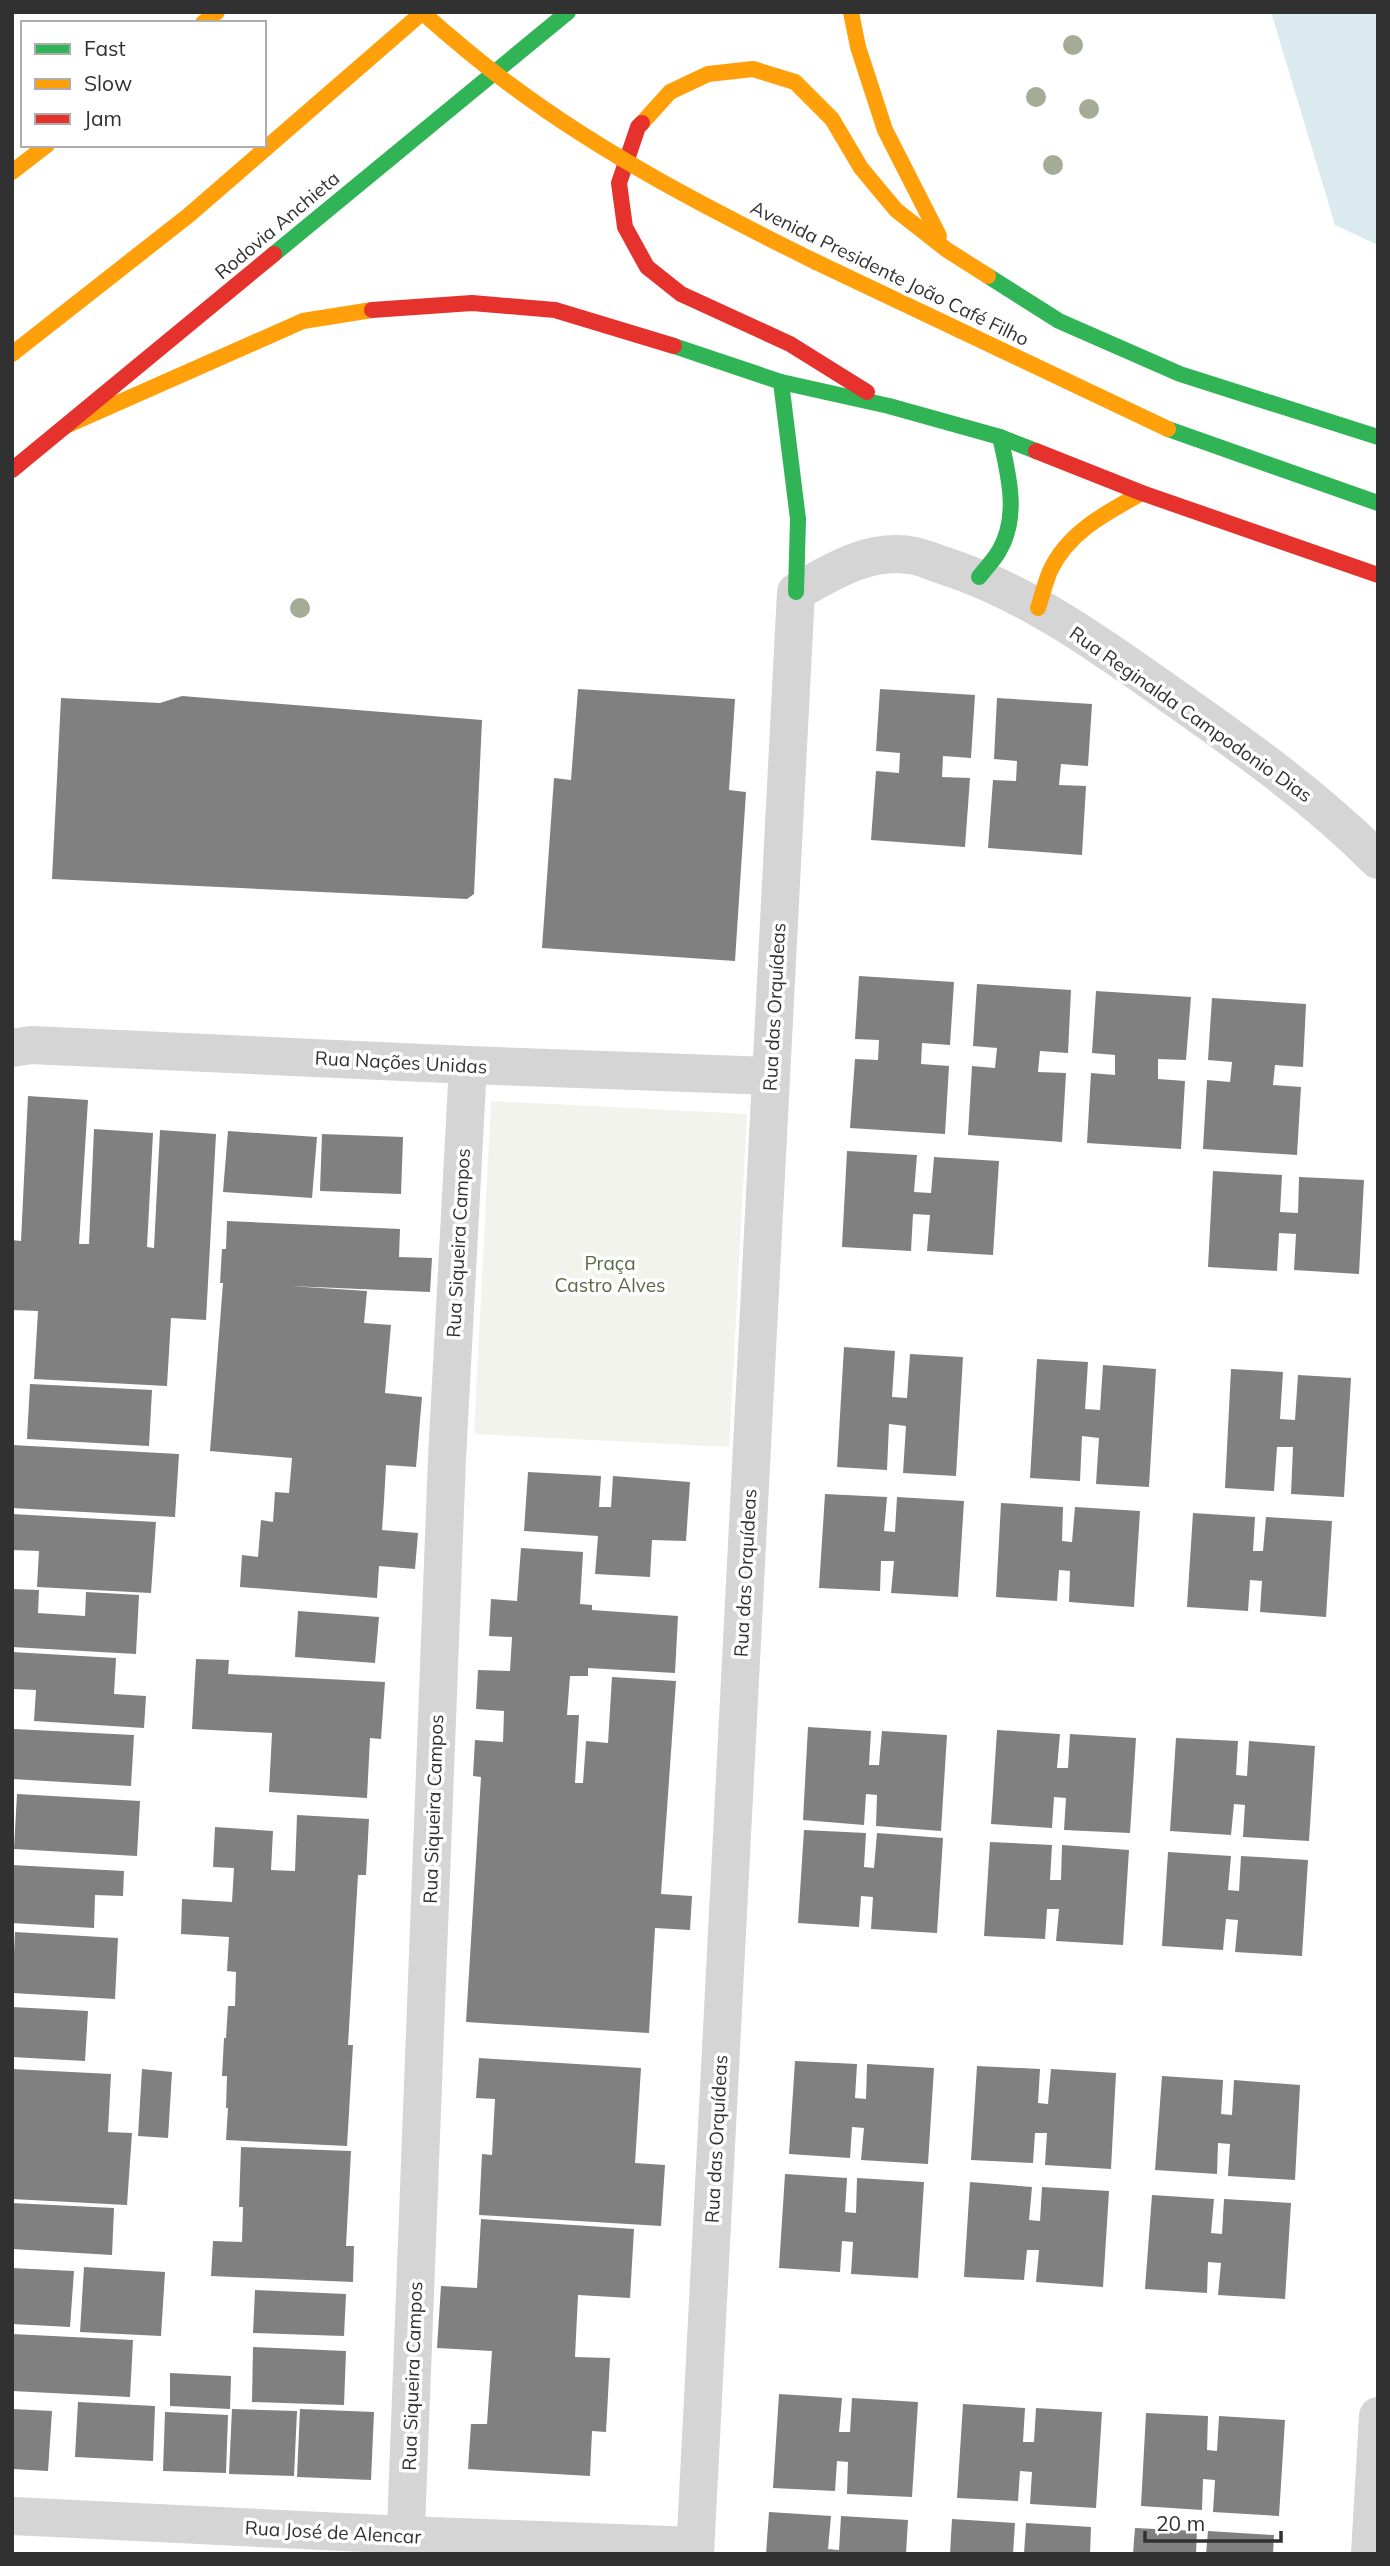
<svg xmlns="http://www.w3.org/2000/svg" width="1390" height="2566" font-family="Mulish,sans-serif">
<rect width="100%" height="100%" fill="#fff"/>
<path fill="#f1f3ec" d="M491,1101L747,1114L729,1447L474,1434Z"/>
<path fill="#dbeaef" d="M1271,12H1378V245L1335,225Z"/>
<g fill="#808080">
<path d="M578,689L735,699L729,790L746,792L735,961L542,948L554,778L571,780Z"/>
<path d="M880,689L975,695L971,758L943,756L942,777L970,778L965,847L871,840L876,771L899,773L900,753L876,751Z"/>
<path d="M182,696L482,720L474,894L467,899L52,879L61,698L160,703Z"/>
<path d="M997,698L1092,704L1088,766L1061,764L1059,785L1086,786L1082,855L988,848L993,780L1016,781L1017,761L994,759Z"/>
<path d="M859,976L954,982L950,1045L922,1043L921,1064L949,1066L945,1134L850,1128L855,1059L878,1060L879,1040L855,1039Z"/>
<path d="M977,984L1071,990L1068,1053L1040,1051L1038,1072L1066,1073L1062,1142L968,1135L972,1066L995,1068L997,1048L973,1046Z"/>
<path d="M1096,991L1191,997L1186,1060L1158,1059V1079L1185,1081L1181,1149L1087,1143L1091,1073L1115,1075V1055L1092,1053Z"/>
<path d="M1212,998L1306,1004L1303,1067L1275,1065L1273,1085L1301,1087L1297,1155L1203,1149L1207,1080L1230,1082L1232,1062L1208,1060Z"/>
<path d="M28,1096L88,1100L79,1244H89L94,1129L153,1133L147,1247L154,1248L160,1130L216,1134L206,1320L171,1318L167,1386L34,1379L38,1311L12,1310V1240L21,1241Z"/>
<path d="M228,1131L317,1137L312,1198L223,1192Z"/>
<path d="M322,1134L403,1137L401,1194L320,1191Z"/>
<path d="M847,1151L917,1155L914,1192L931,1193L934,1157L999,1161L993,1255L927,1251L930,1215L913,1214L911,1251L842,1247Z"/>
<path d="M1213,1171L1282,1175L1280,1212L1298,1213L1299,1177L1364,1180L1359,1274L1294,1270L1296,1234L1279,1233L1277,1271L1208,1267Z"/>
<path d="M227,1221L400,1229L399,1257L432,1258L430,1292L290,1286L367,1291L364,1323L391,1325L385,1393L422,1397L416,1467L386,1465L384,1501L382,1530L418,1533L415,1569L379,1566L377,1598L240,1587L242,1555L258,1557L261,1520L273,1522L275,1492L289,1493L292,1458L210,1451L223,1283H220L222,1249H226Z"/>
<path d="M844,1347L895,1351L892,1397L907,1398L910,1354L963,1357L956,1476L903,1473L906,1426L889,1424L887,1470L837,1467Z"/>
<path d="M1037,1359L1088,1362L1085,1409L1100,1410L1103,1365L1156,1369L1149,1487L1096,1484L1099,1438L1082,1436L1080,1481L1030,1478Z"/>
<path d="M1231,1369L1283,1372L1280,1419L1295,1420L1298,1375L1351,1378L1344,1497L1291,1494L1293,1447H1277L1274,1491L1225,1488Z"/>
<path d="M30,1384L152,1390L149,1446L27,1439Z"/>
<path d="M12,1445L179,1454L175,1517L12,1508Z"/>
<path d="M528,1472L601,1476L599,1507H611L613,1476L690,1482L686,1541L652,1540L650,1577L595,1574L598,1536L524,1531Z"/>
<path d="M825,1494L887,1497L884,1531L895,1532L897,1497L964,1501L958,1597L891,1593L894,1561H881L880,1591L819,1588Z"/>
<path d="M1001,1503L1063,1507L1062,1541L1072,1542L1075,1507L1140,1511L1134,1607L1069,1602L1070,1571L1059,1570L1057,1601L996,1597Z"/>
<path d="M1193,1513L1255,1517L1253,1551H1263L1266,1517L1332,1521L1326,1617L1260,1612L1262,1581L1250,1580L1248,1611L1187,1607Z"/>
<path d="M12,1514L156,1522L151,1593L37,1587L39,1551L12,1550Z"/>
<path d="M521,1548L583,1552L580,1604L592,1605V1610L678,1616L675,1673L588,1668V1676H570L567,1715H579L575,1783H583L586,1741L608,1743L612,1677L676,1681L661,1894L692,1896L690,1930L655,1928L649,2033L466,2022L481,1777L473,1776L475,1740L503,1742L504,1711L476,1709L478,1670L510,1671L512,1637L489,1636L491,1599L517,1601Z"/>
<path d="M12,1589L39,1590L38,1613L85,1616L86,1592L139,1595L136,1654L12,1647Z"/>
<path d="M298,1611L379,1617L375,1663L295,1657Z"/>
<path d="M12,1652L116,1658L114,1694L146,1696L144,1728L34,1721L36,1690L12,1689Z"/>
<path d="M196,1659L229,1660L228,1674L385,1682L381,1739L370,1738L367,1798L269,1792L272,1733L192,1729Z"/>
<path d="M808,1727L871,1731L869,1765H879L882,1731L947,1735L941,1831L876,1826L877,1795L866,1794L864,1825L803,1820Z"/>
<path d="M14,1729L134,1735L131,1786L12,1779Z"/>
<path d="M997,1730L1060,1734L1057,1768H1068L1070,1734L1136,1738L1130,1833L1064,1830L1066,1798L1054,1797L1052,1828L991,1824Z"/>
<path d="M1176,1738L1238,1741L1236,1775L1247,1776L1249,1741L1315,1746L1309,1841L1243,1837L1245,1805L1234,1804L1231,1835L1170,1831Z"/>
<path d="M17,1794L140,1801L137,1856L14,1849Z"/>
<path d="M297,1815L369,1819L366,1875H358L348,2045H353L347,2146L226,2140L228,2108H226L227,2076H222L224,2038H226L228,2006H235L236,1972L227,1971L229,1937L181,1934L182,1899L232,1902L234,1868L213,1867L215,1827L273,1831L271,1870L295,1871Z"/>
<path d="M804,1830L866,1833L864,1867L874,1868L877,1833L943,1838L937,1933L871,1929L873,1897L861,1896L859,1927L798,1923Z"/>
<path d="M990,1842L1052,1845L1050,1880H1061L1062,1845L1129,1850L1123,1945L1056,1941L1059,1909H1047L1045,1939L984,1936Z"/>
<path d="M1168,1852L1231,1856L1228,1890L1239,1891L1241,1856L1308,1860L1302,1956L1235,1952L1238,1920L1226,1919L1223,1950L1162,1946Z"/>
<path d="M12,1865L124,1871L123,1896L95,1895L94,1928L12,1923Z"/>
<path d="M15,1932L118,1938L115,1999L12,1993Z"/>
<path d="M12,2007L88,2011L85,2061L12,2057Z"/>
<path d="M479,2058L641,2068L635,2163L665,2165L661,2226L479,2215L482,2154L492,2155L495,2099L476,2098Z"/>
<path d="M795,2061L857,2064L855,2098L866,2099L867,2064L934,2068L928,2164L861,2160L864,2128L852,2127L850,2158L789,2154Z"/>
<path d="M977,2066L1040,2069L1038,2103L1048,2104L1051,2069L1116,2073L1111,2169L1045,2165L1047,2133H1035L1033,2163L971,2160Z"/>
<path d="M12,2069L111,2074L108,2132L132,2133L127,2205L12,2199Z"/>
<path d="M142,2069L172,2072L168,2138L138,2136Z"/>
<path d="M1162,2076L1223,2080L1221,2114L1232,2115L1234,2080L1300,2085L1295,2180L1228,2176L1230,2144L1218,2143L1217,2174L1155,2170Z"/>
<path d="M241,2147L351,2151L346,2246H354L353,2282L211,2276L213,2241L242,2242L243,2207H239Z"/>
<path d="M785,2174L847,2178L845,2212L856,2213L857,2178L924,2182L918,2278L851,2274L853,2242L842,2241L840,2272L779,2268Z"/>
<path d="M970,2182L1032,2187L1029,2220L1040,2221L1042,2187L1109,2191L1103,2287L1036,2282L1039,2250H1027L1024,2280L964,2277Z"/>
<path d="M1152,2195L1214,2199L1211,2233L1222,2234L1224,2199L1291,2203L1285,2299L1218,2295L1221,2263L1208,2262L1207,2293L1145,2289Z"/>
<path d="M12,2203L114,2208L112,2255L12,2249Z"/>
<path d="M481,2219L634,2229L630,2298L578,2295L575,2357L610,2358L606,2432L592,2431L590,2476L468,2469L471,2424H487L492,2351L437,2348L441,2286L477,2288Z"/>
<path d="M84,2267L165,2272L161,2336L80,2332Z"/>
<path d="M12,2268L74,2271L70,2327L12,2324Z"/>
<path d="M255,2290L346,2294L344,2336L253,2333Z"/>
<path d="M12,2334L133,2340L130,2397L12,2391Z"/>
<path d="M253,2347L346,2351L344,2405L252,2402Z"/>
<path d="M170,2373L231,2376L230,2409L170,2406Z"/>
<path d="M779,2394L842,2398L839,2432H850L852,2398L918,2402L912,2497L847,2494L848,2462L837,2461L835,2491L773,2488Z"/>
<path d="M78,2402L155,2406L153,2461L75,2457Z"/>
<path d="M963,2404L1025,2408L1023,2442H1034L1036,2408L1102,2412L1096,2508L1030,2504L1032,2472L1020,2471L1018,2501L957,2498Z"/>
<path d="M12,2409L52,2411L48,2471L12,2469Z"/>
<path d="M232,2409L297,2411L294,2476L229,2474Z"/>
<path d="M300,2409L374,2412L371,2480L297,2477Z"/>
<path d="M165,2412L228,2415L226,2473L163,2471Z"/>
<path d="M1146,2413L1208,2416L1207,2450L1217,2451L1219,2416L1285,2420L1279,2516L1213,2512L1215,2480L1203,2479L1202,2510L1141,2506Z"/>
<path d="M769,2512L831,2516L828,2549L839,2550L841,2516L908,2520L906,2554H766Z"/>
<path d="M952,2519L1015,2523L1013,2554H950Z"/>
<path d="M1026,2523L1091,2527L1090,2554H1024Z"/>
<path d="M1135,2528L1197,2531L1196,2554H1133Z"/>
<path d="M1208,2531L1274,2535L1273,2554H1206Z"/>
</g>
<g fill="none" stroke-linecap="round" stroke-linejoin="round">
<g stroke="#d5d5d5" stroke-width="38">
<path d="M12,1048L31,1045L468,1065L771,1076"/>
<path d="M12,2516L406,2535L695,2546"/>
<path d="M405,2554L447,1458L468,1065"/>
<path d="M695,2554L796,592C833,571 871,547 915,556C925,558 935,563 945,566C1029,593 1103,647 1175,698C1247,749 1314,796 1378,860"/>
<path d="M1370,2554L1378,2416"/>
</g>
<g stroke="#30b455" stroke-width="16">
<path d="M274,254L568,12"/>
<path d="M988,276L1059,321L1180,374L1378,437"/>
<path d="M674,346L781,382L889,406L1000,437L1036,451"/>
<path d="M781,382L798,519L796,592"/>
<path d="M1168,429L1378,503"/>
<path d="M979,577C986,568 994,560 999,551C1020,516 1008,473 1000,437"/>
</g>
<g stroke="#ff9f0a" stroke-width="16">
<path d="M851,12L858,47L885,130L939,236"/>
<path d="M203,23L217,12"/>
<path d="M642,123L670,92L708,74L753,69L795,82L832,119L861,168L896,210L947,250L988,276"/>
<path d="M12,172L47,145"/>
<path d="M816,262L1168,429"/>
<path d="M12,354L189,215L423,12"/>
<path d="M68,425L303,321L372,310"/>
<path d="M1038,608C1042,596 1045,583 1050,571C1068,532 1106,513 1142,493"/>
</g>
<g stroke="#e5322d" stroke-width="16">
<path d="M642,123L638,127L619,183L625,227L647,267L681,294L790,344L867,392"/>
<path d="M372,310L472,303L555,310L674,346"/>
<path d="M1036,451L1142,493L1378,575"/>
<path d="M12,470L274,254"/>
</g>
<path stroke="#ff9f0a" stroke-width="16" d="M422,12C451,38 481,63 512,86C606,156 711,210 816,262"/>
</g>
<g fill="#a4ac97">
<circle cx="1073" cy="45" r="10"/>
<circle cx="1036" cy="97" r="10"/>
<circle cx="1089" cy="109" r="10"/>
<circle cx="1053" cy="165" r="10"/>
<circle cx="300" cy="608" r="10"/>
</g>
<g text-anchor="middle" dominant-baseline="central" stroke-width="7" stroke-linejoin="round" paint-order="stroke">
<g font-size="19" fill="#313131" stroke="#fff">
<text transform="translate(277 225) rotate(-40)">Rodovia Anchieta</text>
<text transform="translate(890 273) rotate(26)">Avenida Presidente João Café Filho</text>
<text transform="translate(1191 714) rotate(35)">Rua Reginalda Campodonio Dias</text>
<text transform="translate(774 1007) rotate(-87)">Rua das Orquídeas</text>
<text transform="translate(401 1062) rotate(3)">Rua Nações Unidas</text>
<text transform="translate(458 1243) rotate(-87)">Rua Siqueira Campos</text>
<text transform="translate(745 1573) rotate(-87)">Rua das Orquídeas</text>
<text transform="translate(433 1809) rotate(-88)">Rua Siqueira Campos</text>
<text transform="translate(716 2139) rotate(-87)">Rua das Orquídeas</text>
<text transform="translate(412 2376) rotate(-88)">Rua Siqueira Campos</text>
<text transform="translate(333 2532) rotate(3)">Rua José de Alencar</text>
</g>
<g font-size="19" fill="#596942" stroke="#fff">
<text x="610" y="1263">Praça<tspan x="610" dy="22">Castro Alves</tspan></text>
</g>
</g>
<rect width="1390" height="2566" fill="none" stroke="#313131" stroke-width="28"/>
<rect x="21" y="21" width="245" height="126" fill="#ffffff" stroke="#adadad" stroke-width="2"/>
<rect x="35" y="44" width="35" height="10" fill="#30b455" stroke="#adadad" stroke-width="2"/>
<text x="84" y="56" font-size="21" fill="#313131">Fast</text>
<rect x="35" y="79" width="35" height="10" fill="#ff9f0a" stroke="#adadad" stroke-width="2"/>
<text x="84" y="91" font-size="21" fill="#313131">Slow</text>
<rect x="35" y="114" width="35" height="10" fill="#e5322d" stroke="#adadad" stroke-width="2"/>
<text x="84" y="126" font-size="21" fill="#313131">Jam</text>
<path d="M1145 2531v10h136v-10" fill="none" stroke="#313131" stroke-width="3.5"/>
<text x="1156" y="2531" font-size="21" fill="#313131" stroke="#ffffff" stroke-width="5" paint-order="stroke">20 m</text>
</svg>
